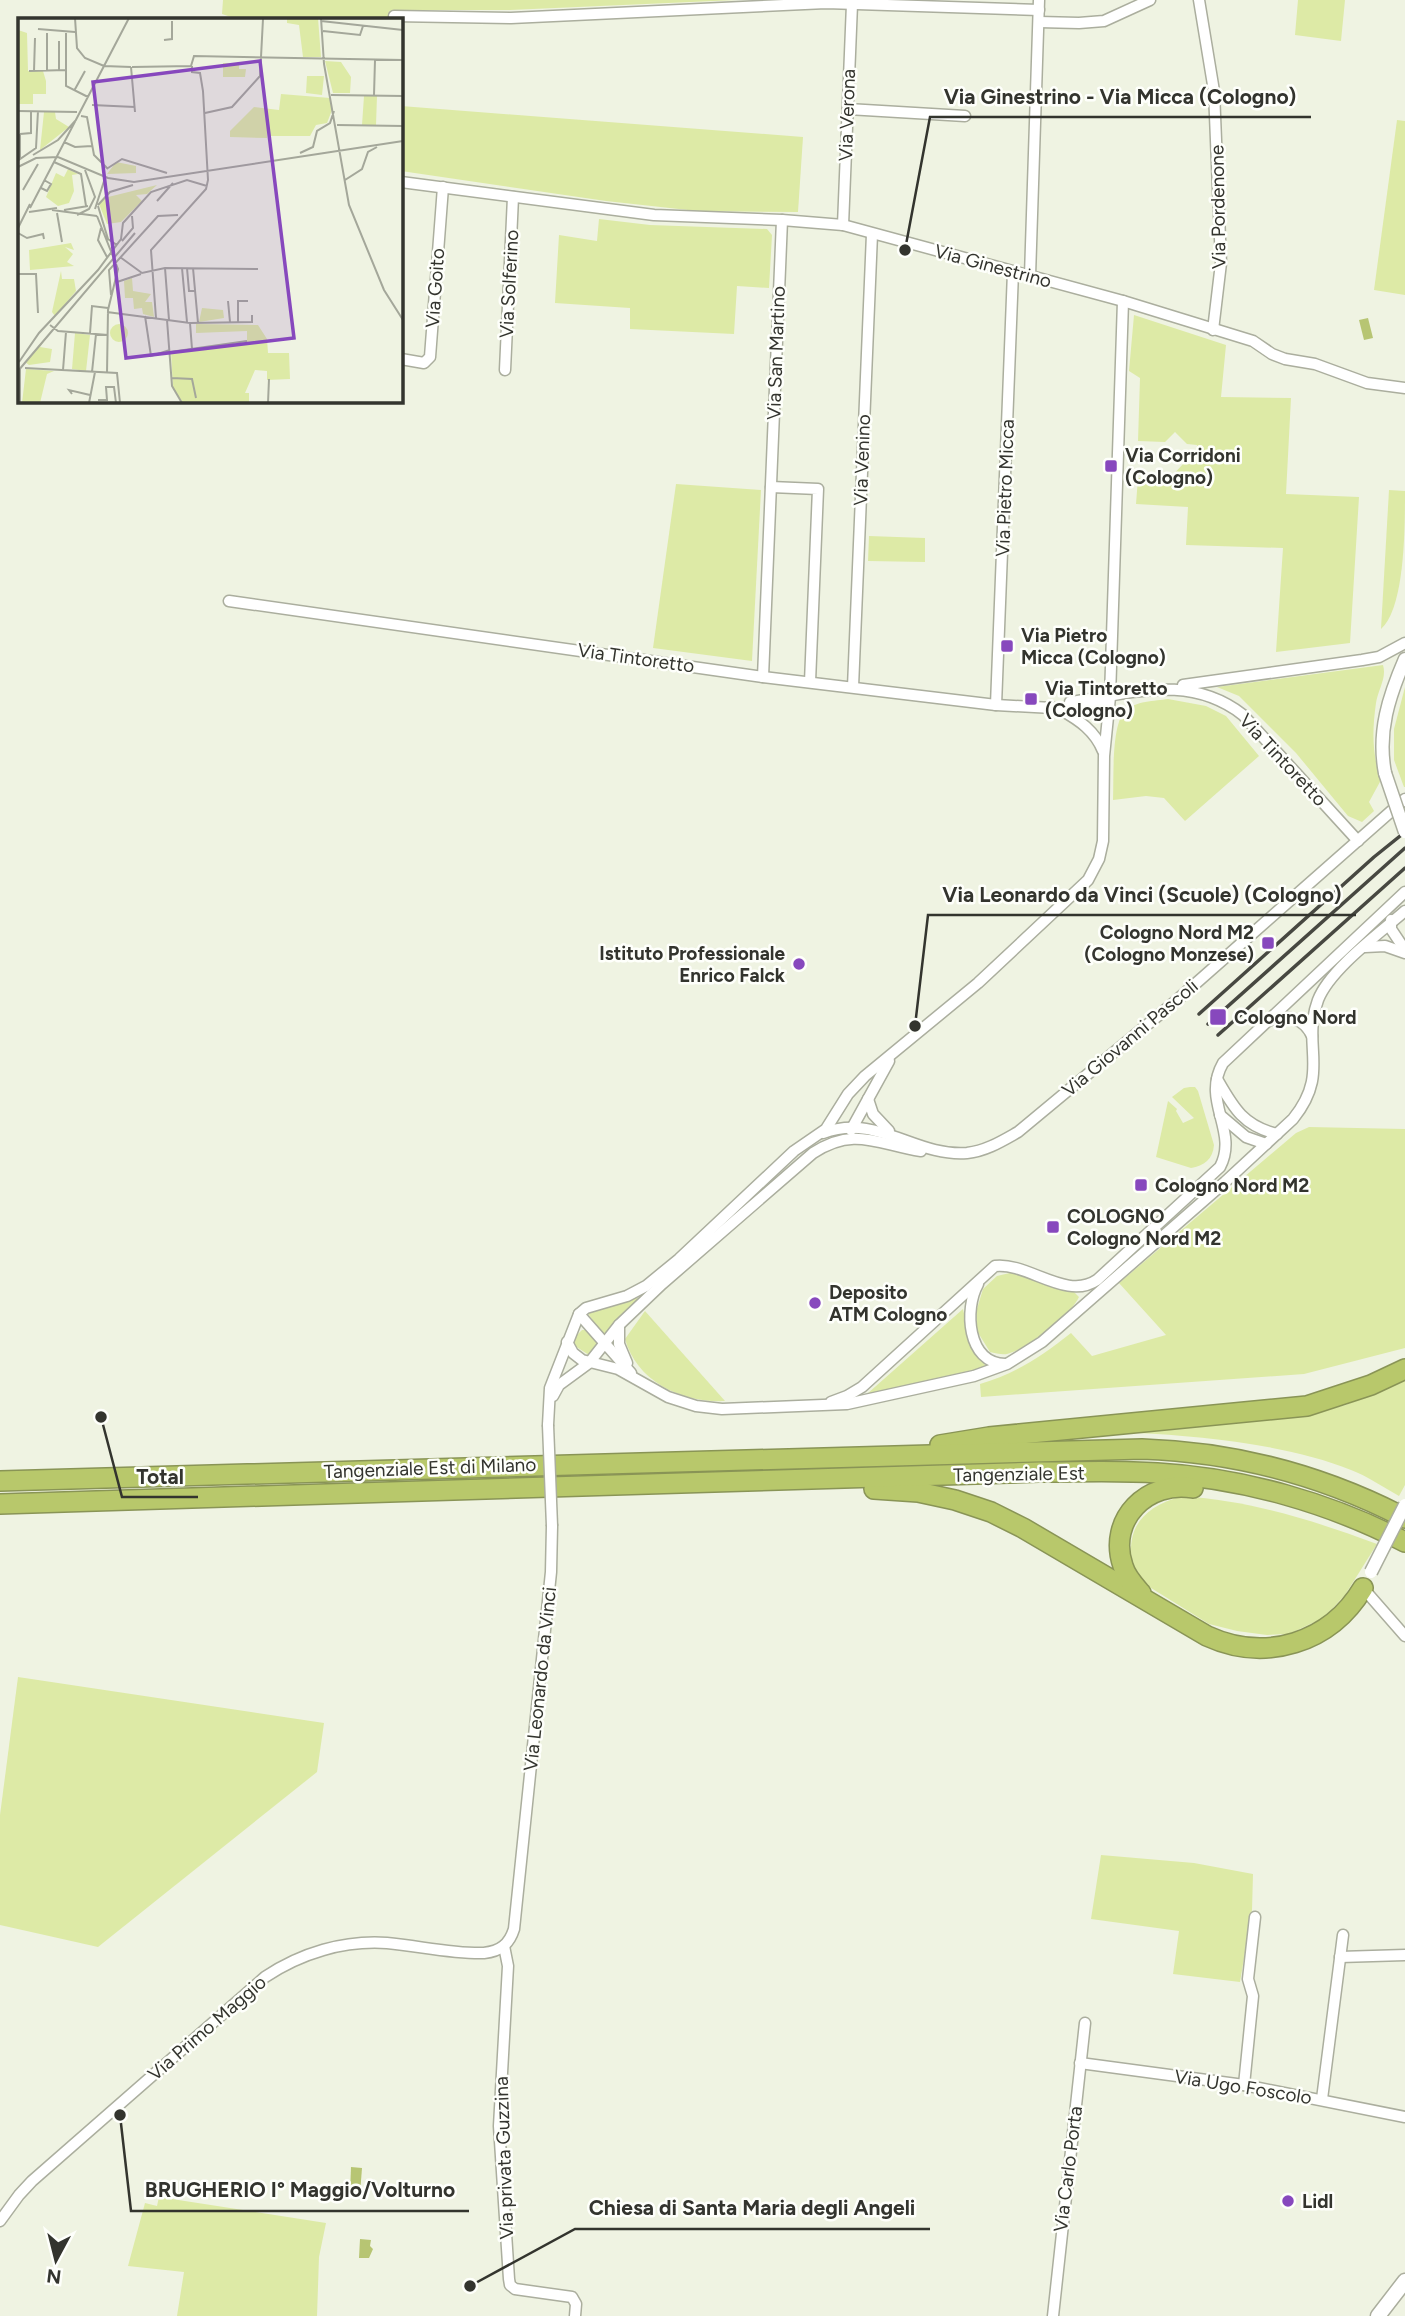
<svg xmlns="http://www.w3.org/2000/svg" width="1405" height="2316" font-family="Figtree,sans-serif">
<rect width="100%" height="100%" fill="#eff3e2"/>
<g fill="#ddeaa6">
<path d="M223,0H736L510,10H396L389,11L391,19H237L222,14Z"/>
<path d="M1298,0H1345L1341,41L1295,35Z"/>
<path d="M401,106L803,137L798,212L697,211L606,201L401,171Z"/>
<path d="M1397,120L1405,121V295L1374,290Z"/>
<path d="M599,219L650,225L767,229L772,235L769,288L737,286L734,334L630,329V308L555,303L559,235L597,241Z"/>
<path d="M1134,315L1226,345L1221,397L1291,398L1286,494L1359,497L1350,643L1276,652L1283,548L1186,545L1188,507L1136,504L1138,478L1169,479L1184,463L1196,464L1197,445L1187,444L1175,432L1165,442L1138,441L1140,378L1129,371Z"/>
<path d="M676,484L761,490L752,661L653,648Z"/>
<path d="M1389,490L1405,491C1405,527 1405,608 1381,629Z"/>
<path d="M869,536L925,538V562L868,561Z"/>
<path d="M1383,665C1387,678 1378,690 1376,703C1372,731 1372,754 1381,780L1369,802L1374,811L1362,822L1348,816L1296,753L1239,696L1217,687Z"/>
<path d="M1405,687V787H1404L1394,760V729Z"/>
<path d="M1168,699L1206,706L1226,716L1259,756L1185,821L1164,798L1146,796L1113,800C1114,779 1111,725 1125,711C1135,701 1155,701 1168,699Z"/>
<path d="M1190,1087H1195L1198,1091L1214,1145C1213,1159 1204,1166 1191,1168L1156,1157L1168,1101L1177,1109L1176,1111L1183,1123L1194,1118L1172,1097L1184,1088Z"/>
<path d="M1309,1127L1405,1129V1348L1304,1374L981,1397L980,1384C1015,1374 1042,1356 1071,1333L1092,1356L1166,1335L1119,1283L1296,1133Z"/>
<path d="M1014,1272L1072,1290L1079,1297C1071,1315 1026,1350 1007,1354C1002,1355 995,1353 990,1352L977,1331L976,1312L983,1289L997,1276Z"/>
<path d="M636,1297L639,1300L603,1335L589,1315L588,1312C606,1305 616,1309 636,1297Z"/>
<path d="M963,1309L972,1350L987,1367L867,1394Z"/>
<path d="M645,1311L725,1401C682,1403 637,1382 625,1339Z"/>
<path d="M582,1330H590L597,1343L589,1355L575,1346L573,1339Z"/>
<path d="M1405,1378V1485L1399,1496C1383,1487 1367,1476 1351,1470C1290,1445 1202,1436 1137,1433L1186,1425L1306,1415L1346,1405Z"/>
<path d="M1182,1496C1252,1501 1312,1520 1377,1544L1345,1595L1331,1610L1321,1619L1289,1634L1267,1635L1237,1631L1209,1624L1135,1578C1123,1533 1137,1509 1182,1496Z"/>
<path d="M18,1677L324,1723L317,1772L98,1947L0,1925V1815Z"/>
<path d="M1101,1855L1194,1863L1253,1874L1252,1910L1240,1982L1173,1974L1179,1931L1091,1919Z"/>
<path d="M159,2197L326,2223L319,2257L317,2316H177L184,2272L128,2266L145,2203L157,2206Z"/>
</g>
<g fill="#b7c573">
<path d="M1368,318L1373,338L1364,340L1359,320Z"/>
<path d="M351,2167L362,2168L360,2194L350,2193Z"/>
<path d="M360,2239L371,2240L370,2246L373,2249L369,2258H359Z"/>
</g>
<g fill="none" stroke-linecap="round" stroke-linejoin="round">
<defs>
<g id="minor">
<path d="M1199,0L1214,91L1221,263L1213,330"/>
<path d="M394,16L511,18L826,3L1039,10"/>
<path d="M1039,22L1079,23L1104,21L1150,0"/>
<path d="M848,109L965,116"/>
<path d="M401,182L654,215L782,220L843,225L1123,301L1253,341L1272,354L1285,359L1315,364L1367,383L1405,388"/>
<path d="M843,225L852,4"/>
<path d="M1030,276L1039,0"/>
<path d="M401,359L424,363L430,357L443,187"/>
<path d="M505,370L513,197"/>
<path d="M771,487L818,489L810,682"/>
<path d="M229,601L763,677L996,705L1071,709L1098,704L1110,697"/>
<path d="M763,677L782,220"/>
<path d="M1183,685L1362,660L1379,657L1405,643"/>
<path d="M853,687L872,234"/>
<path d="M1070,702C1131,694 1189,673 1243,715L1358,841"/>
<path d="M996,705L1013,272"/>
<path d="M1061,710C1079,720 1095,731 1103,751"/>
<path d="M1391,920V929L1405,950"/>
<path d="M1365,947L1385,946L1405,953"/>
<path d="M1271,1020C1289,1015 1304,1018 1312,1036"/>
<path d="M1217,1079C1233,1107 1243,1126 1277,1134"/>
<path d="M868,1099L873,1114L889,1131"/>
<path d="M1220,1115L1246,1137L1266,1144"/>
<path d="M851,1130L889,1061"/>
<path d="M823,1133C877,1113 915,1157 967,1153C986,1151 1002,1141 1018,1132L1177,1000L1405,799"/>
<path d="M978,1284C964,1309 967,1363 1005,1364"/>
<path d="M579,1314L631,1373"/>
<path d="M619,1325V1344L627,1363"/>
<path d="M567,1342L573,1353L582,1360L618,1369L668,1397L696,1406L722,1409L847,1404L974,1376L1007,1364L1042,1342L1225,1182L1293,1119C1331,1072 1301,1047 1318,1000C1330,969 1380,933 1405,911"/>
<path d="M553,1396L559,1385L589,1363L619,1325L662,1284L813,1153C854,1126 877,1144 921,1151"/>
<path d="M831,1402L847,1396L862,1387L995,1266C1028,1262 1066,1301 1097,1280L1220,1167C1239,1131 1201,1101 1223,1063L1405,892"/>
<path d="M548,1425L550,1388L579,1314L586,1308L627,1296L646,1286L679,1259L794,1151L826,1129L848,1094L865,1076L978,983L1088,880L1099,859L1103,841L1104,756L1110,697L1123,301"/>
<path d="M1363,1588L1405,1636"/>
<path d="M504,1946L508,1966L499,2126L509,2279L510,2285L515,2289L572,2297L576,2304L575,2316"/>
<path d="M1340,1957L1405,1955"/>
<path d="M1080,2063L1244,2085L1405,2117"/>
<path d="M1244,2085L1253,1996L1248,1979L1255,1917"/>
<path d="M1322,2099L1343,1935"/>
<path d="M0,2221L19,2195L32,2181L265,1977C301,1953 344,1940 387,1943C420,1946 452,1954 484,1953C500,1951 509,1945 514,1929L551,1572L552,1526"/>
<path d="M1053,2316L1085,2023"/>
</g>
<path id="tertiary" d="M1385,773C1377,732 1389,696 1405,659"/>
<path id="secondary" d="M1378,2316L1405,2281"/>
<g id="motorway">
<path d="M940,1445L989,1437L1307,1406L1371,1385L1405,1369"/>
<path d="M0,1481L1142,1449C1234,1452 1324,1476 1405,1518"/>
<path d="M874,1489L918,1492L955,1500L991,1512L1023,1528L1207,1636C1266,1663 1330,1643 1363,1588"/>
<path d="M0,1504L1039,1472C1078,1472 1118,1470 1157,1473C1243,1478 1330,1503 1405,1542"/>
<path d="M1141,1593C1134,1585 1126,1577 1123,1566C1107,1519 1148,1480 1193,1488"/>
</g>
</defs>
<use href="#minor" stroke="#abae9e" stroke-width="13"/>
<use href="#tertiary" stroke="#abae9e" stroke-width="15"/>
<use href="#secondary" stroke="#abae9e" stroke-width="17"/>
<use href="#motorway" stroke="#899456" stroke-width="22"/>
<use href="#minor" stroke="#fff" stroke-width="10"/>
<use href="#tertiary" stroke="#fff" stroke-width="12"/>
<use href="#secondary" stroke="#fff" stroke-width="14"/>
<use href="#motorway" stroke="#b8c86b" stroke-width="19"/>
<g stroke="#474841" stroke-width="3.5">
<path d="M1199,1014L1374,857L1405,832"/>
<path d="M1208,1024L1405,848"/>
<path d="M1218,1035L1405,868"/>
</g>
<defs>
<path id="minor-bridge" d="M548,1425L552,1526"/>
<g id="tertiary-bridge">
<path d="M1385,773L1405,832"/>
<path d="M1371,1572L1405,1505"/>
</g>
</defs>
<use href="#minor-bridge" stroke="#abae9e" stroke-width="13" stroke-linecap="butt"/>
<use href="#tertiary-bridge" stroke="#abae9e" stroke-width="15" stroke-linecap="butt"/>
<use href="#minor-bridge" stroke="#fff" stroke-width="10"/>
<use href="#tertiary-bridge" stroke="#fff" stroke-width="12"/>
</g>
<g fill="#8748bd" stroke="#fefffb" stroke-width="2.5">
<rect x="1104" y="459" width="14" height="14" rx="3.5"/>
<rect x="1000" y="639" width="14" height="14" rx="3.5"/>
<rect x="1024" y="692" width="14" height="14" rx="3.5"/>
<rect x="1261" y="936" width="14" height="14" rx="3.5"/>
<circle cx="799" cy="964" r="7"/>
<rect x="1209" y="1008" width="18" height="18" rx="3.5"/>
<rect x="1134" y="1178" width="14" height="14" rx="3.5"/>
<rect x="1046" y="1220" width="14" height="14" rx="3.5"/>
<circle cx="815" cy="1303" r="7"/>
<circle cx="1288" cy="2201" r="7"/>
</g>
<g text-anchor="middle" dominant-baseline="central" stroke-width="5" stroke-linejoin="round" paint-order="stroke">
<g font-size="19" fill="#33342e" stroke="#fefffb">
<text transform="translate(847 115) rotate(-88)">Via Verona</text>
<text transform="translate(1218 207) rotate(-91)">Via Pordenone</text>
<text transform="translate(993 266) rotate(15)">Via Ginestrino</text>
<text transform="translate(509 284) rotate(-87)">Via Solferino</text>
<text transform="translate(435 288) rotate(-86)">Via Goito</text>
<text transform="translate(776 353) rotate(-88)">Via San Martino</text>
<text transform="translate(862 460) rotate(-88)">Via Venino</text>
<text transform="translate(1005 488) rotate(-88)">Via Pietro Micca</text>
<text transform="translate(636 658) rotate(8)">Via Tintoretto</text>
<text transform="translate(1283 760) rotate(47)">Via Tintoretto</text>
<text transform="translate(1130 1038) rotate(-40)">Via Giovanni Pascoli</text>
<text transform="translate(430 1468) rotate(-2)">Tangenziale Est di Milano</text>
<text transform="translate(1019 1474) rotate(-1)">Tangenziale Est</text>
<text transform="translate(540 1679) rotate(-84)">Via Leonardo da Vinci</text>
<text transform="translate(207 2028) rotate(-41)">Via Primo Maggio</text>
<text transform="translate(1243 2087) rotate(9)">Via Ugo Foscolo</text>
<text transform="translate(504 2158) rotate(-92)">Via privata Guzzina</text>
<text transform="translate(1068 2169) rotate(-83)">Via Carlo Porta</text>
</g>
<g font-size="19" font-weight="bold" fill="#33342e" stroke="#fefffb" text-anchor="start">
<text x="1125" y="455">Via Corridoni<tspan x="1125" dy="22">(Cologno)</tspan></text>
<text x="1021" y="635">Via Pietro<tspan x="1021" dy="22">Micca (Cologno)</tspan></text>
<text x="1045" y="688">Via Tintoretto<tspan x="1045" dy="22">(Cologno)</tspan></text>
<text x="1254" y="932" text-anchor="end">Cologno Nord M2<tspan x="1254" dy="22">(Cologno Monzese)</tspan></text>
<text x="785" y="953" text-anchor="end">Istituto Professionale<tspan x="785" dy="22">Enrico Falck</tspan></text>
<text x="1234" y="1017">Cologno Nord</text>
<text x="1155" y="1185">Cologno Nord M2</text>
<text x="1067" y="1216">COLOGNO<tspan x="1067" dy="22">Cologno Nord M2</tspan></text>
<text x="829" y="1292">Deposito<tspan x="829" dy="22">ATM Cologno</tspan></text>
<text x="1302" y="2201">Lidl</text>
</g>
</g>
<g transform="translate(18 18)">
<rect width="385" height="385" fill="#eff3e2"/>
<path d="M269,0H300L303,39H285L281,7L269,5ZM0,12L9,15L10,53H25L28,63V76H15V86H1L0,92ZM307,43L323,44L333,59L332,75H315ZM221,45V51H228L227,59H205V45ZM289,58H306L304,77L288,75ZM263,76L312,80L314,92L309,105L298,107L292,118H251L250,102L249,120L212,119V113L236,89L261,92ZM346,78H359L358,107H344ZM26,94H37L38,101L51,109L22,132ZM98,144L118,148V155L89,156ZM50,151L60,156L54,157L56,173L51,185L40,188L28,179L38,155L46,159ZM139,167L129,176L118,177L124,183L103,204L89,206L81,186L86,180ZM53,225L56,232L47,229L55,236L49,244L56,248L12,252L11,232ZM43,253L44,261H56L58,273L37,298L34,294ZM114,260L115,273L133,276L127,284H134L136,299L125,296L124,290L116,291L115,280H107L106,263ZM184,290L205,292L206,300L181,304ZM92 315a9 9 0 1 1 18 0a9 9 0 1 1-18 0ZM178,306L240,307L249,321L250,335H271L272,361L249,362V353L237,352L227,375H231V385H165L155,370L153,334L229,324V313L178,315ZM34,312L22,329L34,331L32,344L11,347L7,344ZM57,315L72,317L68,353L54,351ZM8,351L36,353L29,356L22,385H4Z" fill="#ddeaa6"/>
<path fill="none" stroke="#a4a79a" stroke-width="2" d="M57,0L59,30L67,40L86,48L113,49M303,0L306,46L331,187L366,272L385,302M303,3L385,12M20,11L57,14M305,13L342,17L345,8M48,15V68L70,79M146,22L154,21V3M41,23V52M113,49L117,94M114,49L173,48L176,38L385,42M11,53L48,52M16,53L17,20M29,53V15M56,73L67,53M313,77L385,78M356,77L357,42M74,87L117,89M0,93L59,94M187,95L214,89L242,58L245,1M63,98L69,99L76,137L90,151M319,107L385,108M2,116V141L18,130L20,93M2,116L13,115V93M46,124L57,129L74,128M282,135L295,129L299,113L312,105L316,93M15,137L40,122L58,102M36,144L63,156L68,188M0,149L18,140L40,139L90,160L116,164L385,123M90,150L104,141L149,155M327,162L344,151L350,134L359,129M23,170L29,173L33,166L26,162M5,172L20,146M139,183L155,165M80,187L92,174L115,167M80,188L90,221L99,227M12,190L111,0M77,191L87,160M34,192L79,198M46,192L70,188M11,194L39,190M39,195L44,224M59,197L71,191L77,179L67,152M79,198L100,251L90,292L89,355M0,210L12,186M83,210L80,222L89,239M0,215L9,220L25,216L26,221M104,223L115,210L114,198M102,239L124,255L147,250L240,251M147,250L151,302M164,250L169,304M169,250L171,273H177M175,250L180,305M0,256H18L20,295M99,264L123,256M93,277L91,252L140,198L160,197M210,283L212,304M89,294L172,305L234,304V297M127,298L133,338L152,332M138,300L133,232L188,171L190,162L185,73L182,55L174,54V48M149,302L154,368L164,385M220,304V283H230M172,305L174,331M32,307L40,313L90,317M72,315L74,288L90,290M152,334L229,323M1,344L21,315L80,252L103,221L105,205L133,174L169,162L189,168M7,350L99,355L102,385M2,351V385M45,352L48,314M0,353L117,215M74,354L78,316M154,360L174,361L178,380M54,376L51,372L72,377M80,382H89L88,369H96L98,385M71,385L77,354M250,385L251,361"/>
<path fill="#8748bd" fill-opacity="0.15" stroke="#8748bd" stroke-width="3.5" d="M242,43L276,320L108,340L75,64Z"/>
<rect width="385" height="385" fill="none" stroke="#33342e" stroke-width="3.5"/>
</g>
<path fill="none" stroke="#33342e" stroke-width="2.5" d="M905 250L930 117H1311M915 1026L928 915H1356M101 1417L122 1497H198M120 2115L131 2211H469M470 2286L575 2229H930"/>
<g fill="#33342e" stroke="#fefffb" stroke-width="2.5">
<circle cx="905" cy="250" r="7"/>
<circle cx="915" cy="1026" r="7"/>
<circle cx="101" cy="1417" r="7"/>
<circle cx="120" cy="2115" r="7"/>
<circle cx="470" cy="2286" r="7"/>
</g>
<g font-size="21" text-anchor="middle" font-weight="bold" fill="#33342e" stroke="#fefffb" stroke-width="5" stroke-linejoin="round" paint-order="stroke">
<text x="1120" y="104">Via Ginestrino - Via Micca (Cologno)</text>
<text x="1142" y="902">Via Leonardo da Vinci (Scuole) (Cologno)</text>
<text x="160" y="1484">Total</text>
<text x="300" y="2197">BRUGHERIO I° Maggio/Volturno</text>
<text x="752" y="2215">Chiesa di Santa Maria degli Angeli</text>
</g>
<g transform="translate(56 2260) rotate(187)" stroke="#fefffb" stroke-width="5" paint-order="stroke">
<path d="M0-5L12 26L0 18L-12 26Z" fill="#33342e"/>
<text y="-10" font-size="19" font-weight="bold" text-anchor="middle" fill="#33342e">N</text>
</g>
</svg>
